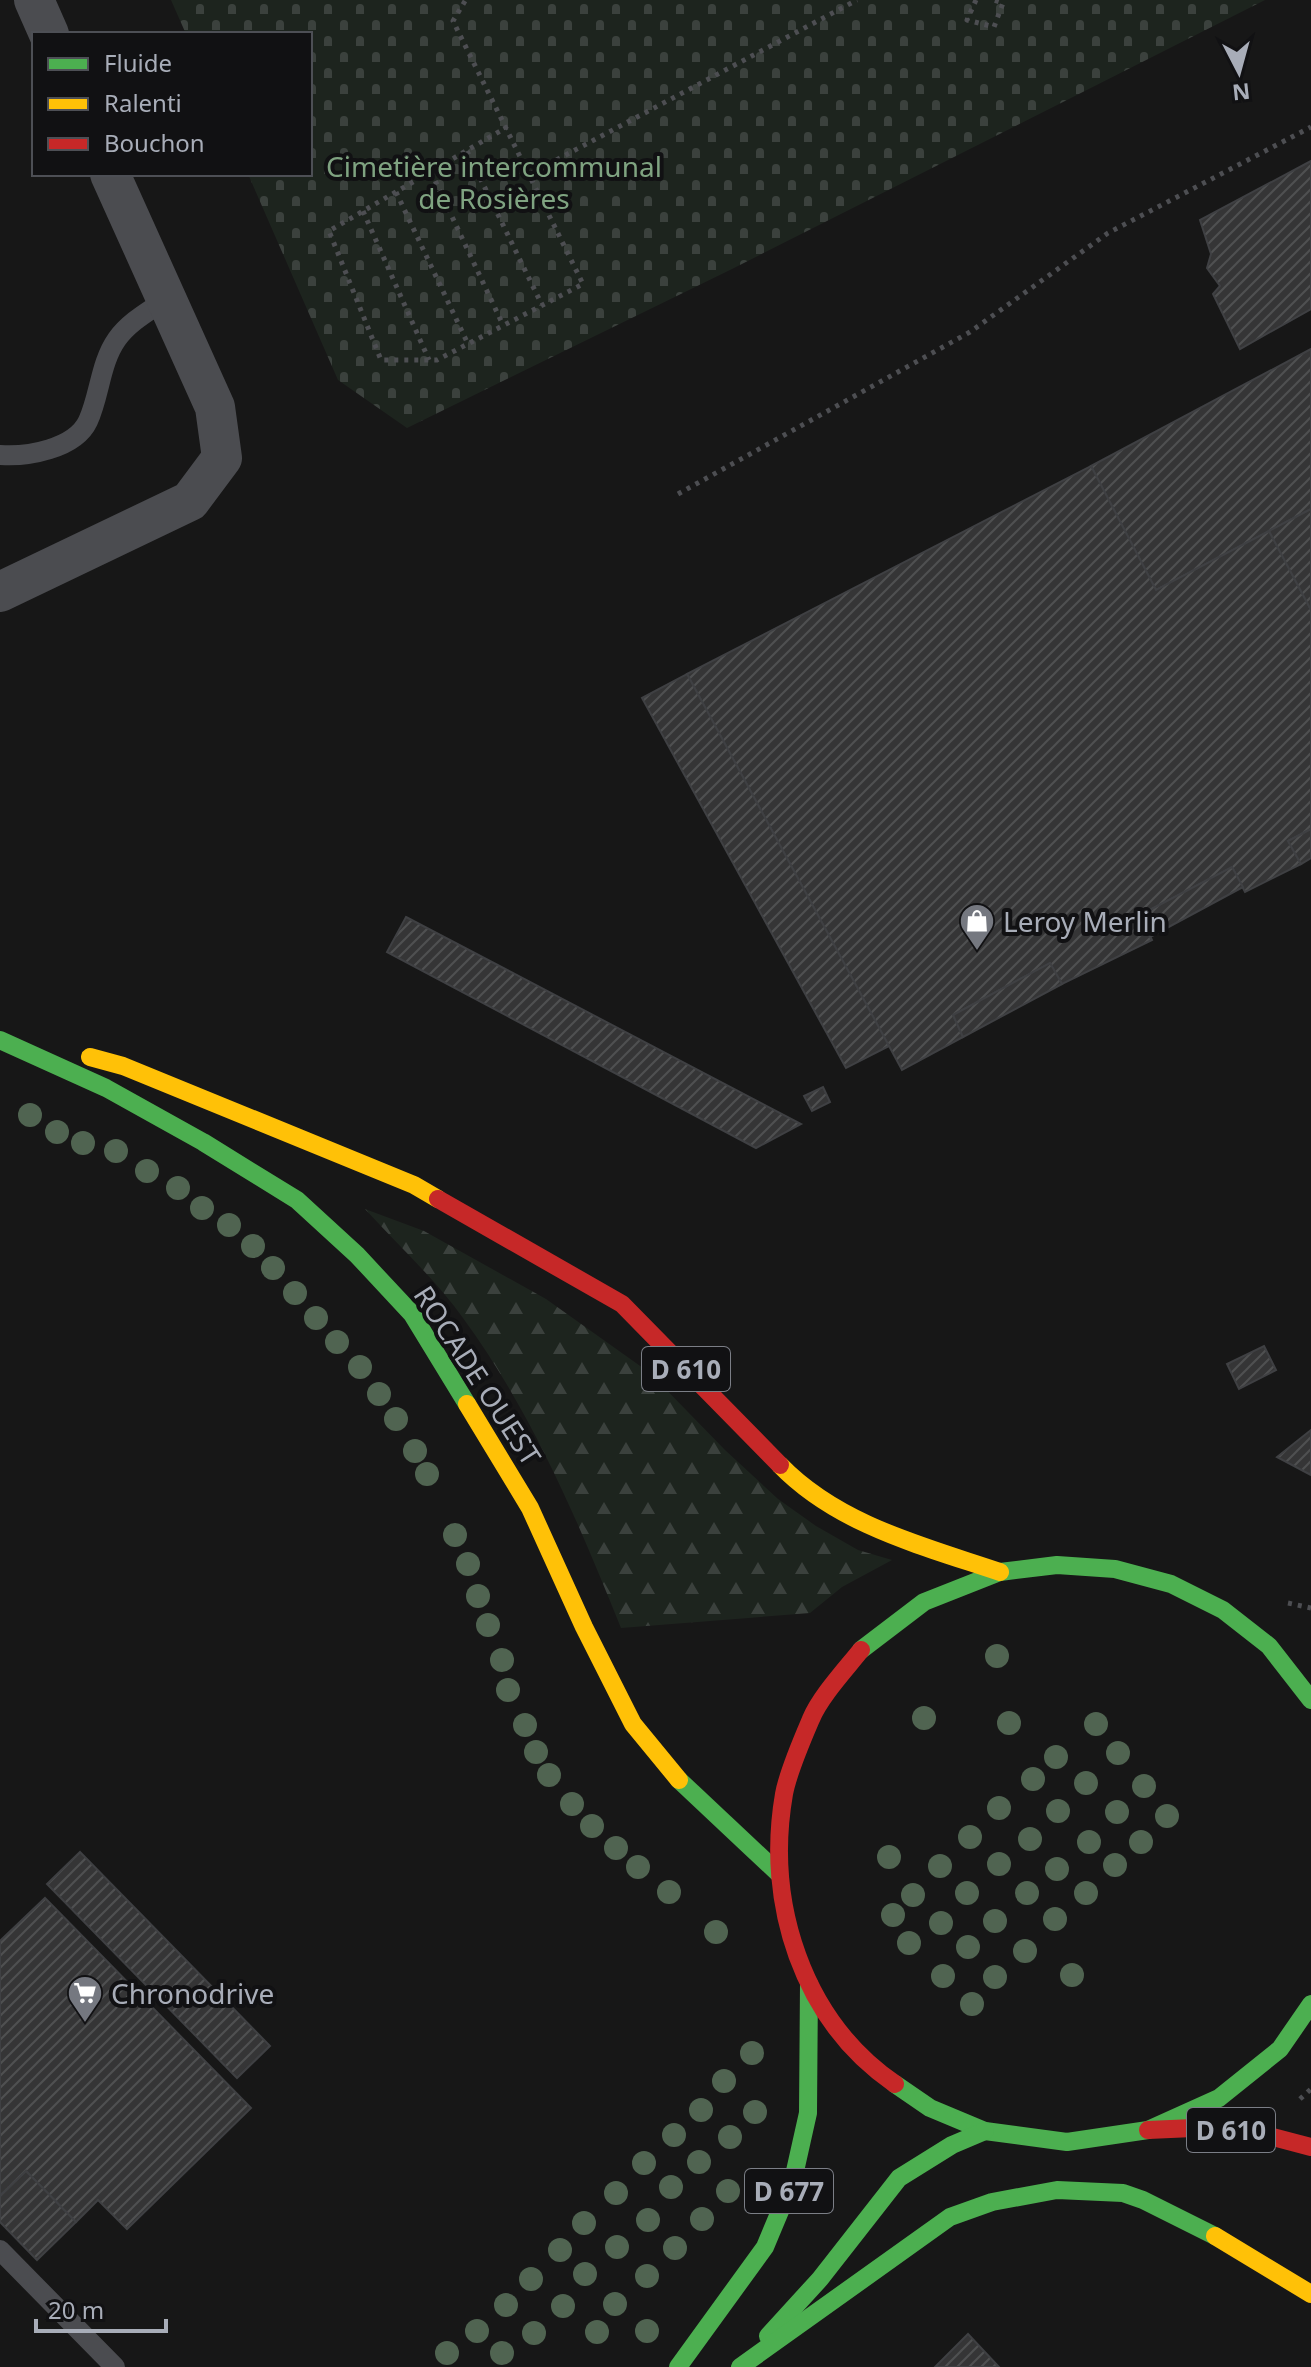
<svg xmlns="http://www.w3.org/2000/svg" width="1311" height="2367" font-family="'Noto Sans',sans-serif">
<defs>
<pattern id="forest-firs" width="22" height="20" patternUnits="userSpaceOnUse" patternTransform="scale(2)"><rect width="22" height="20" fill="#1d241e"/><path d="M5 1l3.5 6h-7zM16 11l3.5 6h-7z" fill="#3b413d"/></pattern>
<pattern id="cemetery-stones" width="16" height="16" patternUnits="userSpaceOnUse" patternTransform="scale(2)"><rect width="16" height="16" fill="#1d241e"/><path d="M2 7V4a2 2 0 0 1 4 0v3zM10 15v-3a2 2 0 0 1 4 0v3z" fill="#3b413d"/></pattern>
<pattern id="building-hatch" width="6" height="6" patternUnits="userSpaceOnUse" patternTransform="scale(2)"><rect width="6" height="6" fill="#353536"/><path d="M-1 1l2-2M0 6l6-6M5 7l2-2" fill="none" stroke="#4f5051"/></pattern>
</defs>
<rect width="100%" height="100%" fill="#171717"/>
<path fill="url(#forest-firs)" d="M365,1209L424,1231L546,1299L650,1373L725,1450L778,1499L816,1526L858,1550L892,1560L842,1587L810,1613L621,1628C578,1521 532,1412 463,1318C436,1280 397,1244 365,1209Z"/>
<path fill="url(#cemetery-stones)" d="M171,0H1265L732,269L407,428L338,380L248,174H310V34H186Z"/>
<g fill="url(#building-hatch)" stroke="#3f4043" stroke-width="2">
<path d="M1311,161V309L1240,349L1213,294L1220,286L1207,268L1211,254L1200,220Z"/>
<path d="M1311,349V509L1156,590L1091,466Z"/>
<path d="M1091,466L1156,590L1269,531L1311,610V829L1288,841L1301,864L1245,892L1232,867L1140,915L1152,940L1062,984L1050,963L953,1015L963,1037L902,1070L687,674Z"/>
<path d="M1311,509V610L1269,531Z"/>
<path d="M687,674L889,1046L846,1068L642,698Z"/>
<path d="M1311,829V858L1301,864L1288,841Z"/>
<path d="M1232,867L1243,887L1150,937L1140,915Z"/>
<path d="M406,917L801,1124L756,1148L387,952Z"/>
<path d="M1050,963L1062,984L963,1037L953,1015Z"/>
<path d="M823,1087L830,1102L812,1111L804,1096Z"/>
<path d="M1264,1346L1276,1370L1239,1389L1227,1364Z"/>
<path d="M1311,1430V1475L1277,1457Z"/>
<path d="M80,1852L270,2046L237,2078L47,1884Z"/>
<path d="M45,1898L251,2108L127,2229L98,2200L76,2222L26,2171L0,2196V1941Z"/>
<path d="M26,2171L76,2222L37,2260L0,2222V2196Z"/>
<path d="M968,2334L999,2367H935Z"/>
</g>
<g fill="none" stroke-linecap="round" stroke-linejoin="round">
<g stroke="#4d4e52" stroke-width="5" stroke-dasharray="4 6" stroke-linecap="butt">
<path d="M976,0L967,20L994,27L1003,3L994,0"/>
<path d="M465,1L453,21L583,284L437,360H381L329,231L507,127"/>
<path d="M467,151L542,305"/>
<path d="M431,172L503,325"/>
<path d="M530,174L857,0"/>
<path d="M396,192L468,344"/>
<path d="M363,211L429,360"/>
<path d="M678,494L970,332L1108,233L1311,127"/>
<path d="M1288,1603L1311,1608"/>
<path d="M1300,2099L1311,2089"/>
</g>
<g stroke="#4b4c50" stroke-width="20">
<path d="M0,455C27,457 75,449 88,421C100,395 100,363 117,339C129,322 149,311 165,300"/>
<path d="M0,2250L115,2367"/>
</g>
<g stroke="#4b4c50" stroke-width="40">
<path d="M34,0L49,34"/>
<path d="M0,592L190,501L222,458L215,407L110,174"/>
</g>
<g stroke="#4caf50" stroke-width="18">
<path d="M0,1040L106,1088L203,1142L297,1200L357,1255L412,1314L467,1404"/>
<path d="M861,1650L924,1602L1000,1572L1057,1565L1115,1569L1171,1584L1223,1610L1269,1646L1311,1700"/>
<path d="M679,1780L778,1873"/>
<path d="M895,2084L930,2108L985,2131L1067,2142L1148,2130L1219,2098L1280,2049L1311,2004"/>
<path d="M768,2336L820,2279L899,2178L952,2145L985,2131"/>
<path d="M678,2367L765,2247L793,2180L808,2113L809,1984"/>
<path d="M740,2367L950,2217L992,2202L1057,2190L1123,2193L1143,2200L1215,2236"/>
</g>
<g stroke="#ffc107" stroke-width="18">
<path d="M90,1057L123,1066L414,1185L438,1199"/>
<path d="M467,1404L530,1508L584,1627L633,1724L679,1780"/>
<path d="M780,1465C838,1525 923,1546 1000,1572"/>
<path d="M1215,2236L1311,2294"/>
</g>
<g stroke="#c62828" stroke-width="18">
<path d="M438,1199L622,1304L780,1465"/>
<path d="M861,1650C845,1670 820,1697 811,1719C802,1740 788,1772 784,1794C765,1903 802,2020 895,2084"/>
<path d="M1148,2130L1216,2127L1265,2135L1311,2147"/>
</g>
</g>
<g fill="#506451">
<circle cx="30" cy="1115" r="12"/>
<circle cx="57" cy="1132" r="12"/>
<circle cx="83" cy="1143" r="12"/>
<circle cx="116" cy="1151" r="12"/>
<circle cx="147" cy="1171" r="12"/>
<circle cx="178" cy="1188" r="12"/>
<circle cx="202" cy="1208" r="12"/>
<circle cx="229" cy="1225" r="12"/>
<circle cx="253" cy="1246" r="12"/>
<circle cx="273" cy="1268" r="12"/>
<circle cx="295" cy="1293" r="12"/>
<circle cx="316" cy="1318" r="12"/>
<circle cx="337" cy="1342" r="12"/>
<circle cx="360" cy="1367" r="12"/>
<circle cx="379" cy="1394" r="12"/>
<circle cx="396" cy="1419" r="12"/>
<circle cx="415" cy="1451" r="12"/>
<circle cx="427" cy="1474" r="12"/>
<circle cx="455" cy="1535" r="12"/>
<circle cx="468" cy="1564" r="12"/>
<circle cx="478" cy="1596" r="12"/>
<circle cx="488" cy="1625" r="12"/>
<circle cx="997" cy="1656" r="12"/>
<circle cx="502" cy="1660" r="12"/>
<circle cx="508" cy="1690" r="12"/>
<circle cx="924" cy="1718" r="12"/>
<circle cx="1009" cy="1723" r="12"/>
<circle cx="1096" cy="1724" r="12"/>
<circle cx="525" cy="1725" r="12"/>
<circle cx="536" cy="1752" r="12"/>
<circle cx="1118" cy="1753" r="12"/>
<circle cx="1056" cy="1757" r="12"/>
<circle cx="549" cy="1775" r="12"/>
<circle cx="1033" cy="1779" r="12"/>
<circle cx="1086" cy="1783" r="12"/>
<circle cx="1144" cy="1786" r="12"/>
<circle cx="572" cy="1804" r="12"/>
<circle cx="999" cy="1808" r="12"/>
<circle cx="1058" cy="1811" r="12"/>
<circle cx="1117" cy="1812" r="12"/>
<circle cx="1167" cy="1816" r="12"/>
<circle cx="592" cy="1826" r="12"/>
<circle cx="970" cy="1837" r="12"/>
<circle cx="1030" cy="1839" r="12"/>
<circle cx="1089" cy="1842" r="12"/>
<circle cx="1141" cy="1842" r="12"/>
<circle cx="616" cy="1848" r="12"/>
<circle cx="889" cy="1857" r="12"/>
<circle cx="999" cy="1864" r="12"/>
<circle cx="1115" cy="1865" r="12"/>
<circle cx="940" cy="1866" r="12"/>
<circle cx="638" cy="1867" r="12"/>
<circle cx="1057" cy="1869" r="12"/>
<circle cx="669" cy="1892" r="12"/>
<circle cx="967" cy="1893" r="12"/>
<circle cx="1027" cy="1893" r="12"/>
<circle cx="1086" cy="1893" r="12"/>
<circle cx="913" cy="1895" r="12"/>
<circle cx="893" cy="1915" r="12"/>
<circle cx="1055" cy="1919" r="12"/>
<circle cx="995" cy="1921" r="12"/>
<circle cx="941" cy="1923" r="12"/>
<circle cx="716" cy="1932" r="12"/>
<circle cx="909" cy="1943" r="12"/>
<circle cx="968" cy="1947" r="12"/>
<circle cx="1025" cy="1951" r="12"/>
<circle cx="1072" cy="1975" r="12"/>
<circle cx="943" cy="1976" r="12"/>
<circle cx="995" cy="1977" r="12"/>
<circle cx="972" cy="2004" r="12"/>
<circle cx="752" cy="2053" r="12"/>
<circle cx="724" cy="2081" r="12"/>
<circle cx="701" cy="2110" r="12"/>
<circle cx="755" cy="2112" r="12"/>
<circle cx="674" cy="2135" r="12"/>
<circle cx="730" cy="2137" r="12"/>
<circle cx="699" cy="2162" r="12"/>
<circle cx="644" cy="2163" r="12"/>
<circle cx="671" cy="2187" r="12"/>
<circle cx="728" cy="2191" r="12"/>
<circle cx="616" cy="2193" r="12"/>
<circle cx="702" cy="2219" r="12"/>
<circle cx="648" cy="2220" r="12"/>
<circle cx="584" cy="2223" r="12"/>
<circle cx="617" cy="2247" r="12"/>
<circle cx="675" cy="2248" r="12"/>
<circle cx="560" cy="2250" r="12"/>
<circle cx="585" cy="2274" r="12"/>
<circle cx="647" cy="2276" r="12"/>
<circle cx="531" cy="2279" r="12"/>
<circle cx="615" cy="2304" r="12"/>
<circle cx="506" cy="2305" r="12"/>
<circle cx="563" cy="2306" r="12"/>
<circle cx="477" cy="2331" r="12"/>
<circle cx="647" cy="2331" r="12"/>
<circle cx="597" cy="2332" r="12"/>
<circle cx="534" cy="2333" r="12"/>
<circle cx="447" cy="2353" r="12"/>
<circle cx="502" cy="2353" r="12"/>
</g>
<defs>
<symbol id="shop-pin" viewBox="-11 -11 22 30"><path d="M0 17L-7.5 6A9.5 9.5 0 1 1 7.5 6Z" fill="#757880" stroke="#111113"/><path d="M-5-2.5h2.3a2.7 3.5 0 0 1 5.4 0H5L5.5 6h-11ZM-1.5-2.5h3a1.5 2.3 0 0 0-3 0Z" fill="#fff"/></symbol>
<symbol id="supermarket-pin" viewBox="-11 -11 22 30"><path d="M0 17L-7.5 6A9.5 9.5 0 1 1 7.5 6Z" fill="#757880" stroke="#111113"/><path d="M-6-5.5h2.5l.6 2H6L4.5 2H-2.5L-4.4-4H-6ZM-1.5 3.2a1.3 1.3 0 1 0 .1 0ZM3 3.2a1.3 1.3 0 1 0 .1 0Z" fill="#fff"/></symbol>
</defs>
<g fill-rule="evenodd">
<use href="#shop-pin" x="957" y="901" width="40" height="54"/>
<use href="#supermarket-pin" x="65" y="1973" width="40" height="54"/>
</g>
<g text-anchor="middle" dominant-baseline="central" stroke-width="8" stroke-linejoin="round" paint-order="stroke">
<g fill="#111113" stroke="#7b7e86" stroke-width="2">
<rect x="642" y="1347" width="88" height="44" rx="6"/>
<rect x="1187" y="2108" width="88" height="44" rx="6"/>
<rect x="745" y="2169" width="88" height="44" rx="6"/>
</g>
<g font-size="26" font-weight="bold" fill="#a8adb8">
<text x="686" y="1369">D 610</text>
<text x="1231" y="2130">D 610</text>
<text x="789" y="2191">D 677</text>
</g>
<g font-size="28" fill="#7fa381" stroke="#111113">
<text x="494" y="166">Cimetière intercommunal<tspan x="494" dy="32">de Rosières</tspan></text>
</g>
<g font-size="28" fill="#a8adb8" stroke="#111113" text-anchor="start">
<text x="1003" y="921">Leroy Merlin</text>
<text x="111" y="1993">Chronodrive</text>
</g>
<g font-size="28" fill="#a8adb8" stroke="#111113">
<text transform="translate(478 1375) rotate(57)">ROCADE OUEST</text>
</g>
</g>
<rect x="32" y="32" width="280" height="144" fill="#111113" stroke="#4d4f55" stroke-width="2"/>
<rect x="48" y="58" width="40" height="12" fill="#4caf50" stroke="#4d4f55" stroke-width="2"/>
<text x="104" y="72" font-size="24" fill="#a8adb8">Fluide</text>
<rect x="48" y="98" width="40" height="12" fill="#ffc107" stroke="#4d4f55" stroke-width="2"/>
<text x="104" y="112" font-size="24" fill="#a8adb8">Ralenti</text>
<rect x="48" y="138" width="40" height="12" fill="#c62828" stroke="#4d4f55" stroke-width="2"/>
<text x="104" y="152" font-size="24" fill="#a8adb8">Bouchon</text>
<g transform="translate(1239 72) rotate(174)" stroke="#111113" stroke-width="6" paint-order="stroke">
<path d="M0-6L14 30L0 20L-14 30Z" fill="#a8adb8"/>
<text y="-12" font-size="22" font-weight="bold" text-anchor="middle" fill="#a8adb8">N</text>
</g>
<path d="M36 2319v12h130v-12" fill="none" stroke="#a8adb8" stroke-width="4"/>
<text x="48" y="2319" font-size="24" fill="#a8adb8" stroke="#111113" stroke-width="6" paint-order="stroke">20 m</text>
</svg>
